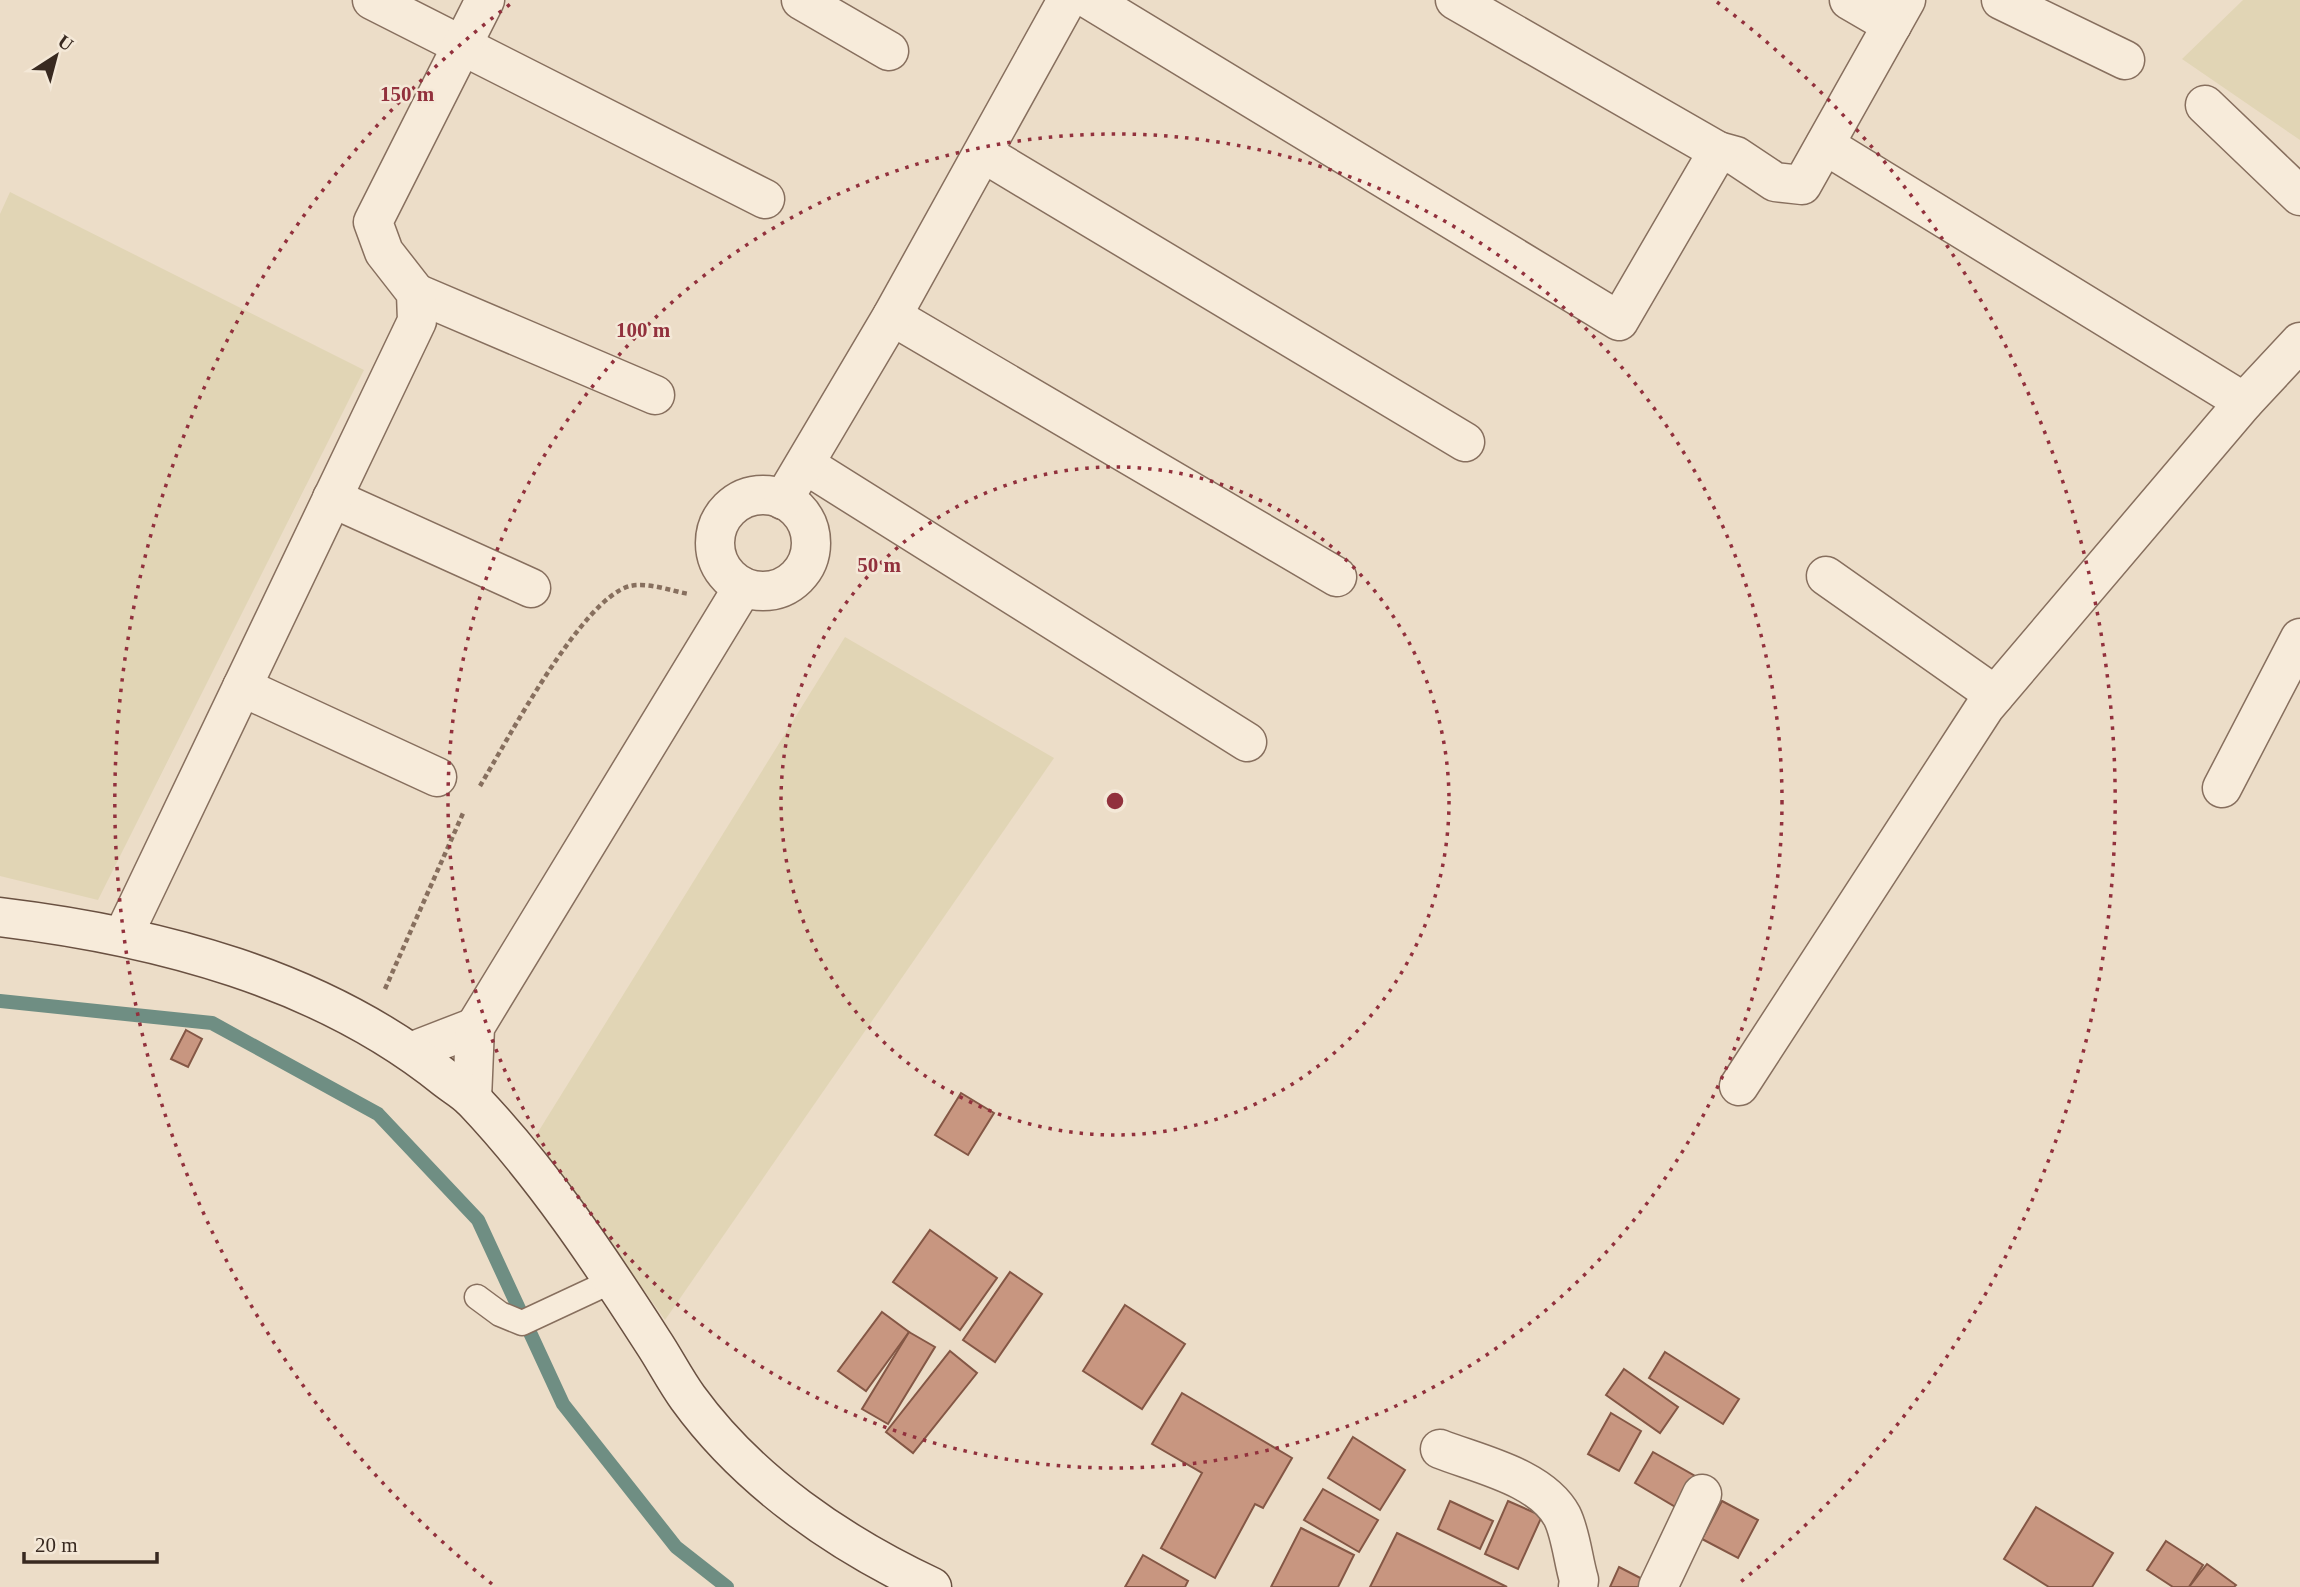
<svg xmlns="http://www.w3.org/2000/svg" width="2300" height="1587" font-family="Georgia,serif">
<rect width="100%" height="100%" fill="#ecddc8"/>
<g fill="#e1d5b5">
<path d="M2243,0H2300V140L2182,59Z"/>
<path d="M10,192L364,370L98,900L0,876V214Z"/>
<path d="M845,637L1054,758L665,1320L535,1137Z"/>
</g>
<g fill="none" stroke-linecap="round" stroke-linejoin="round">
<path stroke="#6f8e83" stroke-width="14" d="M0,1001L212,1023L378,1114L478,1220L563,1404L676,1547L727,1587"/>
</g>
<g fill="#c89680" stroke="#845745" stroke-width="2">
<path d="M186,1030L202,1039L188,1067L171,1059Z"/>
<path d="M961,1093L994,1113L968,1155L935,1135Z"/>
<path d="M930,1230L997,1278L960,1330L893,1282Z"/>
<path d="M1010,1272L1042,1294L995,1362L963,1340Z"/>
<path d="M1125,1305L1185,1344L1142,1409L1083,1371Z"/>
<path d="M882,1312L909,1332L866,1391L838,1371Z"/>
<path d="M909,1332L935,1347L888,1424L862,1409Z"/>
<path d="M950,1351L977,1373L913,1453L886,1432Z"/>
<path d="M1665,1352L1739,1399L1723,1424L1649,1378Z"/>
<path d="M1624,1369L1678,1407L1660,1433L1606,1395Z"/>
<path d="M1182,1393L1292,1458L1263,1508L1255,1504L1215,1578L1161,1548L1202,1473L1152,1444Z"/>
<path d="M1611,1413L1641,1431L1619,1471L1588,1454Z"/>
<path d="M1353,1437L1405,1470L1380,1510L1328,1478Z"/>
<path d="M1653,1452L1702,1480L1684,1512L1635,1483Z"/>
<path d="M1323,1489L1378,1520L1359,1552L1304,1520Z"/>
<path d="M1450,1501L1493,1521L1480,1549L1438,1529Z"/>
<path d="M1508,1501L1542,1516L1518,1569L1485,1554Z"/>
<path d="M1722,1501L1758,1520L1738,1558L1702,1539Z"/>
<path d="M2036,1507L2113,1553L2092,1587H2049L2004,1559Z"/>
<path d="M1301,1528L1354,1555L1338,1587H1271Z"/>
<path d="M1397,1533L1507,1587H1370Z"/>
<path d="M2166,1541L2203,1565L2189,1587H2173L2147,1570Z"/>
<path d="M1143,1555L1188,1581L1185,1587H1125Z"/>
<path d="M2207,1564L2236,1585L2234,1587H2189Z"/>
<path d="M1619,1567L1654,1585L1653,1587H1610Z"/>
</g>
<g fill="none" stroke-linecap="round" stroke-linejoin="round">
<defs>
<path id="lane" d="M477,1297L500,1314L522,1323L612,1281"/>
<g id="street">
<path d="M372,0L765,199"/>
<path d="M801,0L889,51"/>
<path d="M1090,0L1619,321L1718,151L1736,156L1775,182L1802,185L1906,0"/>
<path d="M1455,0L1718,151"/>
<path d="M1849,0L1892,25"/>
<path d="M2001,0L2125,60"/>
<path d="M2205,105L2300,196"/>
<path d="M1825,145L2244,402"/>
<path d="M983,153L1465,442"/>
<path d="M416,293L655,395"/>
<path d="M892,316L1337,577"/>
<path d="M806,465L1247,742"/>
<circle cx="763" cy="543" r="48"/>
<path d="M332,498L531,588"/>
<path d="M783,500L892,316L1067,0"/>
<path d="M1826,576L1995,695"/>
<path d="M242,687L437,777"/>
<path d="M2222,788L2300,638"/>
<path d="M123,936L417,321L416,293L384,252L373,222L485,0"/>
<path d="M413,1051L475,1027"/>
<path d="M1739,1086L1985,707L2244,402L2300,342"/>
<path d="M472,1099L475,1027L743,587"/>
<path d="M1440,1449C1478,1464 1541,1477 1562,1516C1571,1534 1573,1560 1579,1580L1578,1587"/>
<path d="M1658,1587L1702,1494"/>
</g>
<path id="secondary" d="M0,917C157,936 321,978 446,1079C455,1086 466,1092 474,1101C543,1174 599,1258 653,1342C665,1360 675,1380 688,1398C749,1482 840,1544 932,1587"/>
</defs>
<use href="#lane" stroke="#876f5e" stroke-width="27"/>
<use href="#street" stroke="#876f5e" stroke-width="41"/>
<use href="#secondary" stroke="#695041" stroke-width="41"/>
<g stroke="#876f5e" stroke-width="4.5" stroke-dasharray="5 3.5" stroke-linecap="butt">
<path d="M480,786C507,741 582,598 630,586C649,582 671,591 689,594"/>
<path d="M385,989L464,811"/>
</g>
<use href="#lane" stroke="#f7ebda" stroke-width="24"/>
<use href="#street" stroke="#f7ebda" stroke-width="38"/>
<use href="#secondary" stroke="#f7ebda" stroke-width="38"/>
</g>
<g fill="none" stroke="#92313d" stroke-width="3.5" stroke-dasharray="3.5 7">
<circle cx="1115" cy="801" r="334"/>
<circle cx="1115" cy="801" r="667"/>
<path d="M492 1584A1001 1001 0 0 1 513 2M1717 2A1001 1001 0 0 1 1738 1584"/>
</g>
<circle cx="1115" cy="801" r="10" fill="#92313d" stroke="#f4e8d7" stroke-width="3.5"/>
<g font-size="21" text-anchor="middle" font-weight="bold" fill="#92313d" stroke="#f4e8d7" stroke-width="5" stroke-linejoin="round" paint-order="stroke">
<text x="407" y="101">150 m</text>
<text x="643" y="337">100 m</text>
<text x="879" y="572">50 m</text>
</g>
<g transform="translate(56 56) rotate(36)" stroke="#f4e8d7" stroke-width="5" paint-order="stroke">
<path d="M0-5L12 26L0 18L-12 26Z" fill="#382920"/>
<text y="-10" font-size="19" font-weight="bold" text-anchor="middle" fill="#382920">U</text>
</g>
<path d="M24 1552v10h133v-10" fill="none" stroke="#382920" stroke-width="3.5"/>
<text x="35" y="1552" font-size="21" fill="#382920" stroke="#f4e8d7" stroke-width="5" paint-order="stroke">20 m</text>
</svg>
